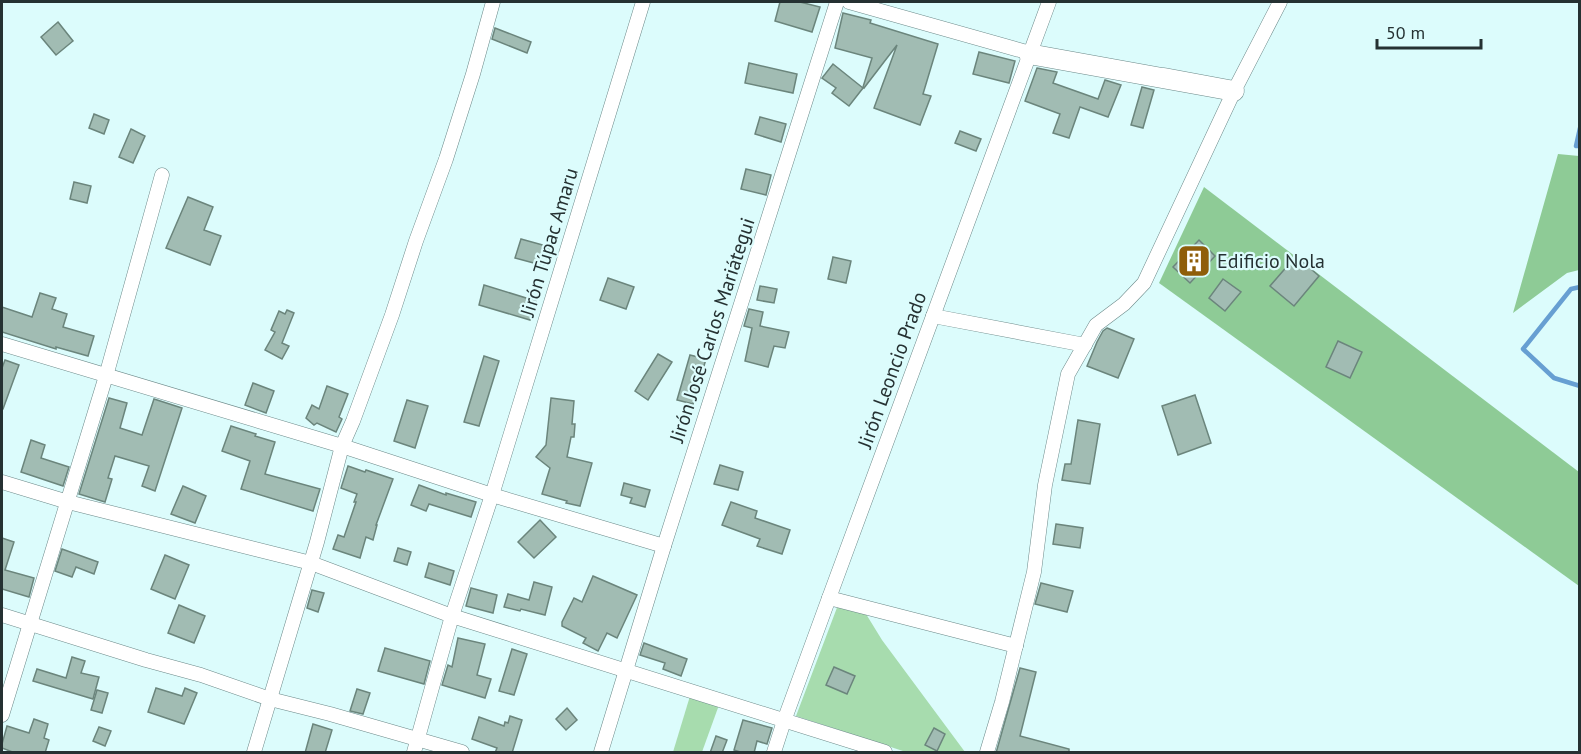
<svg xmlns="http://www.w3.org/2000/svg" width="1581" height="754" font-family="'PT Sans',sans-serif">
<rect width="100%" height="100%" fill="#dcfcfc"/>
<g fill="#a7dcae">
<path d="M838,605L866,614L882,640L965,752H906L796,716Z"/>
<path d="M690,696L719,705L702,752H673Z"/>
</g>
<g fill="#8ecb96">
<path d="M1558,154L1579,156V270L1567,273L1513,313Z"/>
<path d="M1204,187L1579,472V586L1159,283Z"/>
</g>
<g fill="none" stroke-linecap="round" stroke-linejoin="round">
<g stroke="#679fd2" stroke-width="4.5">
<path d="M1580,128L1576,146H1580"/>
<path d="M1580,287L1571,289L1523,349L1554,378L1580,386"/>
</g>
</g>
<g fill="#a1bcb3" stroke="#6b857c" stroke-width="1.5">
<path d="M780,2H800L820,7L812,32L775,21Z"/>
<path d="M843,13L871,20L870,23L938,44L923,94L931,96L920,125L874,108L897,45L864,88L863,87L872,58L835,48Z"/>
<path d="M58,22L73,41L56,55L41,37Z"/>
<path d="M495,28L531,42L527,53L492,39Z"/>
<path d="M979,52L1015,61L1009,83L973,74Z"/>
<path d="M749,63L797,74L793,93L745,83Z"/>
<path d="M833,64L863,88L849,106L832,93L836,88L822,78Z"/>
<path d="M1037,68L1057,72L1053,83L1098,99L1105,80L1121,85L1108,117L1080,107L1069,138L1053,133L1060,114L1025,101Z"/>
<path d="M1142,87L1154,90L1143,128L1131,125Z"/>
<path d="M94,114L109,120L104,134L89,128Z"/>
<path d="M760,117L786,124L781,142L755,134Z"/>
<path d="M131,129L145,136L133,163L119,157Z"/>
<path d="M960,131L981,139L976,151L955,143Z"/>
<path d="M746,169L771,175L766,195L741,189Z"/>
<path d="M74,182L91,186L87,203L70,199Z"/>
<path d="M188,197L213,207L204,230L221,236L210,265L166,248Z"/>
<path d="M521,239L550,247L545,266L515,258Z"/>
<path d="M1199,240L1215,256L1190,283L1173,267Z"/>
<path d="M1296,256L1319,276L1294,306L1270,286Z"/>
<path d="M833,257L851,261L846,283L828,279Z"/>
<path d="M608,278L634,287L626,309L600,300Z"/>
<path d="M1223,279L1241,292L1225,311L1209,298Z"/>
<path d="M484,285L536,301L530,320L479,305Z"/>
<path d="M760,286L777,289L774,303L757,300Z"/>
<path d="M40,293L56,298L52,309L67,314L63,327L94,336L88,356L56,347V349L2,332V307L32,317Z"/>
<path d="M749,309L763,312L760,326L789,332L785,348L774,346L768,367L745,361L752,328L744,326Z"/>
<path d="M287,310L294,313L282,343L289,346L282,359L265,350L275,332L271,330L279,311L285,314Z"/>
<path d="M1107,328L1134,339L1118,378L1087,366L1097,342L1103,331Z"/>
<path d="M1338,341L1362,352L1350,378L1326,367Z"/>
<path d="M658,354L672,362L648,400L635,391Z"/>
<path d="M690,355L706,359L693,404L677,400Z"/>
<path d="M484,356L499,361L479,426L464,422Z"/>
<path d="M5,360L19,365L3,409H2V368Z"/>
<path d="M253,383L274,391L266,413L245,405Z"/>
<path d="M327,386L348,394L339,417L342,419L336,432L317,423L314,425L306,418L312,405L319,409Z"/>
<path d="M1195,395L1211,443L1178,455L1162,406Z"/>
<path d="M109,398L127,403L120,428L142,435L154,399L182,408L155,491L142,486L149,466L115,456L108,478L112,479L105,502L79,494Z"/>
<path d="M551,398L574,401L572,424H575L574,437H571L567,457L592,463L580,506L566,503L567,501L542,494L550,468L536,457L546,445Z"/>
<path d="M407,400L428,406L415,448L394,441Z"/>
<path d="M1078,420L1100,424L1090,484L1062,480L1065,464H1071Z"/>
<path d="M231,426L256,434L255,436L275,442L265,474L320,489L313,511L241,489L250,461L222,451Z"/>
<path d="M31,440L45,445L41,458L69,467L63,486L21,472Z"/>
<path d="M720,465L743,472L738,490L714,484Z"/>
<path d="M348,466L365,472L366,470L393,479L376,525H377L373,540L366,537L360,558L333,549L338,535L344,537L356,502H354L357,494L341,488Z"/>
<path d="M624,483L650,490L645,507L630,503L632,498L621,495Z"/>
<path d="M419,485L446,495V493L476,502L471,517L429,504L426,511L411,505Z"/>
<path d="M183,486L206,496L195,523L171,514Z"/>
<path d="M731,502L757,511L755,518L790,530L782,554L757,546L760,539L722,525Z"/>
<path d="M540,520L556,537L534,558L518,542Z"/>
<path d="M1056,524L1083,528L1080,548L1053,544Z"/>
<path d="M2,538L14,542L5,570L34,578L29,597L2,589Z"/>
<path d="M398,548L411,552L407,565L394,561Z"/>
<path d="M62,549L98,562L94,574L76,567L72,577L55,571Z"/>
<path d="M165,555L189,565L175,599L151,589Z"/>
<path d="M429,563L454,571L450,585L425,577Z"/>
<path d="M593,576L637,595L617,638L607,633L598,651L583,643L586,638L562,626V622L574,598L582,602Z"/>
<path d="M534,582L552,587L545,615L521,609L520,611L504,607L508,594L529,600Z"/>
<path d="M1041,583L1073,591L1067,612L1035,604Z"/>
<path d="M471,588L497,595L493,613L466,606Z"/>
<path d="M312,590L324,593L318,612L307,608Z"/>
<path d="M179,605L205,616L194,643L168,633Z"/>
<path d="M458,638L485,644L477,675L491,679L485,698L442,685L448,665L452,667Z"/>
<path d="M644,643L687,659L681,676L663,669L665,663L640,655Z"/>
<path d="M385,648L430,661L424,684L378,671Z"/>
<path d="M512,649L527,654L514,695L499,691Z"/>
<path d="M72,657L85,661L81,673L99,677L93,699L33,681L37,669L66,678Z"/>
<path d="M834,667L855,676L847,694L826,685Z"/>
<path d="M1020,668L1036,672L1020,736L1069,749V753H996Z"/>
<path d="M156,688L182,696L185,688L197,693L184,724L148,712Z"/>
<path d="M357,689L370,693L363,714L350,711Z"/>
<path d="M97,690L108,693L102,713L91,710Z"/>
<path d="M567,708L577,720L566,730L556,719Z"/>
<path d="M510,716L522,720L512,753H495L497,748L472,739L479,717L504,726L505,722L508,723Z"/>
<path d="M34,719L48,724L44,738L49,740L45,753H15L2,748V744L7,726L29,733Z"/>
<path d="M743,720L772,728L767,744L757,741L754,753H743L734,750Z"/>
<path d="M313,724L332,730L325,753H305Z"/>
<path d="M99,727L111,731L105,746L93,741Z"/>
<path d="M934,728L945,734L937,751L925,745Z"/>
<path d="M716,736L727,740L722,753H710Z"/>
</g>
<g fill="none" stroke-linecap="round" stroke-linejoin="round">
<defs>
<g id="street">
<path d="M849,2L1037,55"/>
<path d="M933,316L1085,345"/>
<path d="M2,344L342,446L492,495L664,546"/>
<path d="M2,482L68,502L311,563L452,616L885,752"/>
<path d="M829,598L1016,646"/>
<path d="M2,615L146,660L201,675L270,699L330,714L462,752"/>
<path d="M2,715L106,376L162,175"/>
<path d="M254,752L317,542L342,446L353,421L392,315L416,241L446,159L473,74L493,2"/>
<path d="M414,752L452,616L492,495L643,2"/>
<path d="M601,752L664,546L837,2"/>
<path d="M774,752L784,721L829,598L1049,2"/>
<path d="M987,752L1002,702L1034,572L1045,485L1068,374L1096,325L1124,304L1144,283L1234,91L1280,2"/>
</g>
<path id="secondary" d="M1029,54L1234,91L1164,78"/>
</defs>
<use href="#street" stroke="#6c8989" stroke-width="15"/>
<use href="#secondary" stroke="#6c8989" stroke-width="21"/>
<use href="#street" stroke="#fff" stroke-width="14"/>
<use href="#secondary" stroke="#fff" stroke-width="20"/>
</g>
<defs>
<symbol id="building-square" viewBox="-11 -11 22 22"><rect x="-9" y="-9" width="18" height="18" rx="4" fill="#8f5e0a" stroke="#dcfcfc"/><path d="M-4-6H4V6H1V3H-1V6H-4ZM-2.5-4.3h1.7v1.8h-1.7ZM.8-4.3h1.7v1.8H.8ZM-2.5-1h1.7V.8h-1.7ZM.8-1h1.7V.8H.8Z" fill="#fff"/></symbol>
</defs>
<g fill-rule="evenodd">
<use href="#building-square" x="1175" y="242" width="38" height="38"/>
</g>
<g text-anchor="middle" dominant-baseline="central" stroke-width="4.5" stroke-linejoin="round" paint-order="stroke">
<g font-size="20" fill="#253132" stroke="#dcfcfc">
<text transform="translate(549 242) rotate(-73)">Jirón Túpac Amaru</text>
<text transform="translate(712 330) rotate(-72)">Jirón José Carlos Mariátegui</text>
<text transform="translate(892 370) rotate(-70)">Jirón Leoncio Prado</text>
</g>
<g font-size="20" fill="#253132" stroke="#dcfcfc" text-anchor="start">
<text x="1217" y="261">Edificio Nola</text>
</g>
</g>
<rect width="1581" height="754" fill="none" stroke="#253132" stroke-width="6"/>
<path d="M1377 39v9h104v-9" fill="none" stroke="#253132" stroke-width="3"/>
<text x="1386" y="39" font-size="18" fill="#253132" stroke="#dcfcfc" stroke-width="4.5" paint-order="stroke">50 m</text>
</svg>
